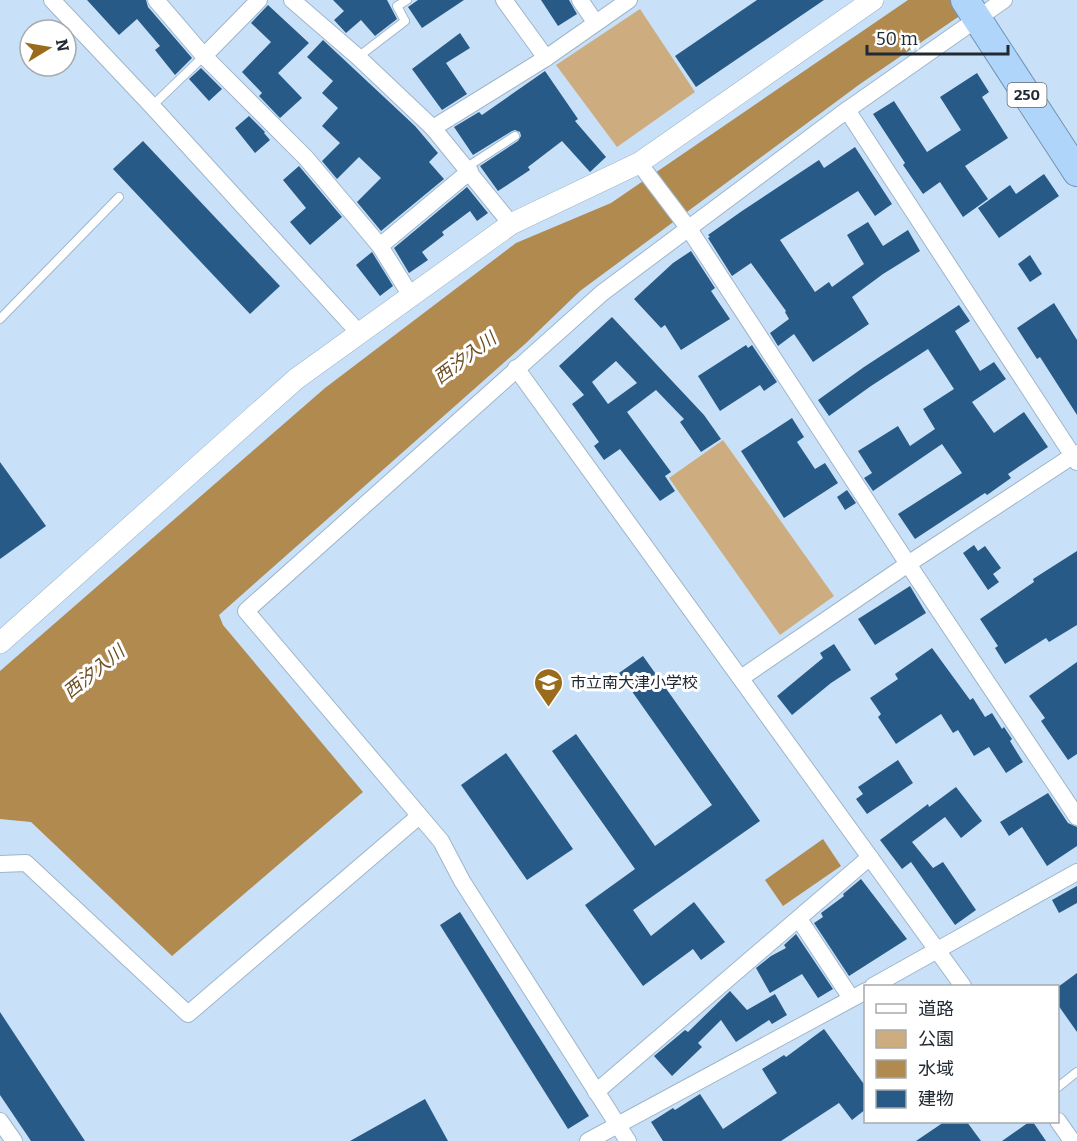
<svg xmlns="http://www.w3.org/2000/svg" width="1077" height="1141" font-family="Bitter,'Noto Sans JP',serif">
<rect width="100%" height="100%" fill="#c9e1f8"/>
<g fill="#cdac7f">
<path d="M640,9L695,92L617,147L556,65Z"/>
<path d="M723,440L834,596L780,635L669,478Z"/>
</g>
<g fill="#b18a4f">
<path d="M908,0H983L860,84L580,291L525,344L219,615L223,625L363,792L172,956L31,822L0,819V671L325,388L516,243L611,203Z"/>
<path d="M823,839L841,866L783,906L765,880Z"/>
</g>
<g fill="#275a86" fill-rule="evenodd">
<path d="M87,0H146L148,7L192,58L175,75L155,50L160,46L137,19L119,35Z"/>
<path d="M333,0H387L397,19L375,36L361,20L346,33L334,20L344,11Z"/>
<path d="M418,0H464L422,28L408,7Z"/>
<path d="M541,0H569L577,14L558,26Z"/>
<path d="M757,0H824L696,87L675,56Z"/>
<path d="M268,5L309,43L278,73L302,98L280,118L259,96L262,93L242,72L271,42L251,23Z"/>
<path d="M460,33L470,48L446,63L467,94L442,110L412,69Z"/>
<path d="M323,40L415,126L438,153L429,162L444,179L381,231L357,202L381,178L359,157L337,179L322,161L340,143L322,126L338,108L322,93L333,81L307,57Z"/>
<path d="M201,68L222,89L209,101L189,79Z"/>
<path d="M545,71L578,119L575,121L606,157L590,172L562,141L528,167L530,170L498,191L480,166L518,141L521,136L520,132L515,130L512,131L473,155L454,127L479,112L482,115Z"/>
<path d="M977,73L989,92L982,97L1008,138L965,166L988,199L963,217L940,182L923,194L903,165L905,163L873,114L894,101L927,152L961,130L940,97Z"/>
<path d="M249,116L265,132L264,133L270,140L255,153L235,128Z"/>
<path d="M143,141L280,286L250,314L113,169Z"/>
<path d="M855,147L892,204L875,216L858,191L780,240L815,292L829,282L832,287L864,264L847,235L868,222L883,246L908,230L920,251L883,274L852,297L869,324L813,362L794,334L778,346L770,333L789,319L785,312L786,311L751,263L732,276L708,238L710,237L708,235L742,211L819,160L824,168Z"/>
<path d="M299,166L342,217L310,245L290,222L306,208L283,180Z"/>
<path d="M1044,174L1059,196L999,238L978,208L1010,185L1016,194Z"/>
<path d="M467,187L488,213L477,221L470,211L442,232L444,235L422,252L428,260L409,273L394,248Z"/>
<path d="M691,251L715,288L711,291L730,319L681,350L665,325L661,328L634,299L673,263Z"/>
<path d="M372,252L393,286L380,296L356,265Z"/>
<path d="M1030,255L1042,274L1030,282L1018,264Z"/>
<path d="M1054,303L1077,340V415L1040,357L1037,359L1017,328Z"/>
<path d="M959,305L970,321L955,331L980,371L994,362L1006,379L972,402L994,433L1024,412L1048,447L1008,474L1011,478L987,495L985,493L915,539L898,514L962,473L942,444L873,491L864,478L872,473L858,451L898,426L910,446L935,429L923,409L954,389L928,349L871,386L829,416L818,400L864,367Z"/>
<path d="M612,317L704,415L721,439L701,452L680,422L684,419L656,390L627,412L671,472L665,476L675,491L660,501L620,449L604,460L594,446L599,442L572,404L584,395L559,366ZM616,361L637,383L608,404L592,382Z"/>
<path d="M746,345L748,348L752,345L777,382L764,391L760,385L720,411L698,376Z"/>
<path d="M792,418L804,437L797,442L815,469L825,463L838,483L784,518L741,451Z"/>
<path d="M0,462L46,526L0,559Z"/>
<path d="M847,490L856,503L845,510L837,497Z"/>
<path d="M974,545L978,551L985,546L1001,568L993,574L999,582L988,590L963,553Z"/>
<path d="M1077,551V625L1049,642L1046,638L1005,664L995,648L998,646L980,619L1034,582L1033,579Z"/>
<path d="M910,586L926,613L875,645L858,619Z"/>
<path d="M834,644L851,670L831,683L792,715L777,696L823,658L820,653Z"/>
<path d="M932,648L970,700L973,698L985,717L992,713L1002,729L1004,727L1012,739L1010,741L1023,762L1006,773L989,747L974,756L958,730L953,733L941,714L896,744L878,717L881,714L870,698L898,679L895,674Z"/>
<path d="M643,656L760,821L633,910L651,936L694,902L725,942L701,960L693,949L643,986L585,905L635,869L552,751L576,734L655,846L712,805L619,673Z"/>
<path d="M1077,662V754L1068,760L1041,721L1045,718L1029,696Z"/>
<path d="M506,753L573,849L527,880L461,785Z"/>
<path d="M898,760L913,783L867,814L856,799L863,794L858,787Z"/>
<path d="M956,787L982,821L961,838L945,817L912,842L933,868L943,862L976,910L955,925L911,862L902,869L880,840L928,804L929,807Z"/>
<path d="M1048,793L1068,823L1077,827V846L1047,866L1022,827L1009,836L1000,822Z"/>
<path d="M861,879L907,939L849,976L814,923L823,917L821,913L844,896L843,894Z"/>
<path d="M1077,886V903L1059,913L1052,900Z"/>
<path d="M460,912L589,1116L568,1129L440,925Z"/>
<path d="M796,934L833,989L818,998L802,974L770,993L756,968L771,956L786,948L784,945Z"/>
<path d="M1077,973V1032L1058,1005V987Z"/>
<path d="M730,991L747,1010L775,994L787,1015L772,1024L769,1020L736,1042L721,1020L698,1043L702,1047L672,1076L654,1056L685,1030L688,1032Z"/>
<path d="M0,1012L85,1141H31L0,1095Z"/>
<path d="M824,1029L866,1087V1109L852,1120L839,1103L781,1141H663L651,1122L673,1108L675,1110L700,1094L723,1129L777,1093L762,1069L784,1055L786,1057Z"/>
<path d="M425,1099L448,1141H350Z"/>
<path d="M944,1122H967L981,1141H916Z"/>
<path d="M1029,1122H1033L1046,1141H1002Z"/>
</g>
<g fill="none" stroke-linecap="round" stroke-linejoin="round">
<defs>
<g id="service">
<path d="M358,57L405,21L397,6L407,0"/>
<path d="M152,106L204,56"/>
<path d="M467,167L515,136"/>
<path d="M0,319L119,197"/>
<path d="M1058,1087L1077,1072"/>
</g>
<g id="minor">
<path d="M52,0L152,106L359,333"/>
<path d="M156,0L204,56L306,158L380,246L411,296"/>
<path d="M292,0L358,57L433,128L511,224"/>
<path d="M504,0L546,58"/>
<path d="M580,0L595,22"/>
<path d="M204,56L259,0"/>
<path d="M847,110L1077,462"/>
<path d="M433,128L546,58L629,0"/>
<path d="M639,163L689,229L908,564L1077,817"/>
<path d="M380,246L470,171"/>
<path d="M516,368L963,986"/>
<path d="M741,678L908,564L1077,453"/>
<path d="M0,864L26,863L188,1014L418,817"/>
<path d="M799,919L851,998"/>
<path d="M873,986L1077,872"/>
<path d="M596,1092L870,857"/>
<path d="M0,1121L14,1141"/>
<path d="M1058,1121L1072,1141"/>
<path d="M588,1141L866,991"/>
<path d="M628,1141L462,881L441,841L246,611L602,293L847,110L1004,0"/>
</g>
<path id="tertiary" d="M0,643L296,379L511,224L639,163L873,0"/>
<path id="trunk" d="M965,0L1077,172"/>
</defs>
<use href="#service" stroke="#9eb5cb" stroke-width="10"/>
<use href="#minor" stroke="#9eb5cb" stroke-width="18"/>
<use href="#tertiary" stroke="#9eb5cb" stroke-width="22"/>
<use href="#trunk" stroke="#7093b3" stroke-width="30"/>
<use href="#service" stroke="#fff" stroke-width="8"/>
<use href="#minor" stroke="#fff" stroke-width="16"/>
<use href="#tertiary" stroke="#fff" stroke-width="21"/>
<use href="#trunk" stroke="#afd6fa" stroke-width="28"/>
</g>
<defs>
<symbol id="school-pin" viewBox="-11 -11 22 30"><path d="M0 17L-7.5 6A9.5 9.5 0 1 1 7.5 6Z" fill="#996b1b" stroke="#fff"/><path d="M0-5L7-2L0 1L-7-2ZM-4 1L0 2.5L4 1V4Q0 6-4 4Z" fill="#fff"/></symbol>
</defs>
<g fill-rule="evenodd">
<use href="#school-pin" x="532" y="666" width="33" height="45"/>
</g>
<g text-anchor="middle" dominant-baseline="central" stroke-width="6" stroke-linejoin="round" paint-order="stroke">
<rect fill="#fff" stroke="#646a70" stroke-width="1.5" x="1007.5" y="83" width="39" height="24" rx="4.5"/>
<g font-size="15" font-weight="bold" fill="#212a32">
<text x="1027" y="95">250</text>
</g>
<g font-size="16" fill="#212a32" stroke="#fff" text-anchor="start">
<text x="570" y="682">市立南大津小学校</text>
</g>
<g font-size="18" font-style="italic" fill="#6c4f22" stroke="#fff">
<text transform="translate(465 358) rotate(-37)">西汐入川</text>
<text transform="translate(94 672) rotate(-39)">西汐入川</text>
</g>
</g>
<rect x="864" y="985" width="195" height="138" fill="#ffffff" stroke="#a6aaad" stroke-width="1.5"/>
<rect x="876" y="1004" width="30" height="9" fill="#ffffff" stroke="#a6aaad" stroke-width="1.5"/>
<text x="918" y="1015" font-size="18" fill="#212a32">道路</text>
<rect x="876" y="1030" width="30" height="18" fill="#cdac7f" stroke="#a6aaad" stroke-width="1.5"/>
<text x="918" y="1045" font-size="18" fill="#212a32">公園</text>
<rect x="876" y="1060" width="30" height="18" fill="#b18a4f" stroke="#a6aaad" stroke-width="1.5"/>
<text x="918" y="1075" font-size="18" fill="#212a32">水域</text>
<rect x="876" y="1090" width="30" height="18" fill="#275a86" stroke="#a6aaad" stroke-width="1.5"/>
<text x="918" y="1105" font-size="18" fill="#212a32">建物</text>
<g transform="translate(48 48) rotate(79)"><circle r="28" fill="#ffffff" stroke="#a6aaad" stroke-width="1.5"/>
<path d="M0-4.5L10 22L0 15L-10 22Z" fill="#996b1b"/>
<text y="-9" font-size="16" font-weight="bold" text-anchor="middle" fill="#212a32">N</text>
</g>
<path d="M867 45v9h141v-9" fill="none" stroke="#212a32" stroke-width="3"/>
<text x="876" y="45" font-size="18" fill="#212a32" stroke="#ffffff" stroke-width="4.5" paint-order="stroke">50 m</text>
</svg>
